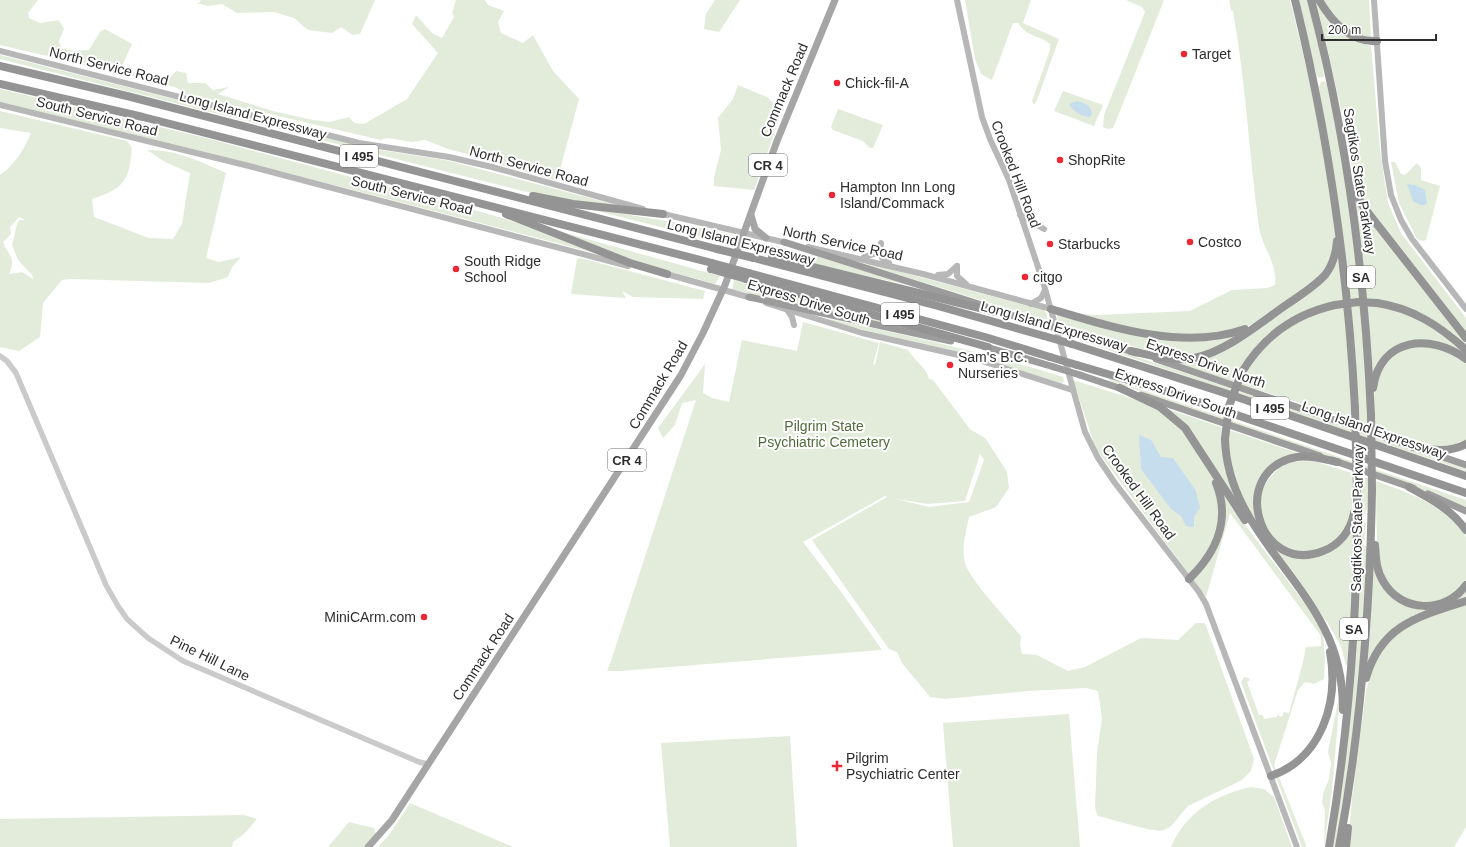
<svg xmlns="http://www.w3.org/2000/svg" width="1466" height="847" font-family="Arial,sans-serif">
<rect width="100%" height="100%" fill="#fff"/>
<g fill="#e3ecda" fill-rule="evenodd">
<path d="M0,0H38L28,13L29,18L40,23L59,20L64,29L59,41L61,48L74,51L89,50L100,32L105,29L132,44L122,66L130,71L169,79L176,71L186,73L188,83H205L213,90L229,87L218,94L273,111L313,120L330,122L349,117L354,123L364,124L407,99L438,53L412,24L416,15L432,33L442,38L454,17L452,13L456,0H485L488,5L504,11L498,22L501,33L523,43L533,35L553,71L579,99L557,181L486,161L483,158L448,149L425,140L412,142L387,138L381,140L185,94L177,88L158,82L0,45Z"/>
<path d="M201,0H375L360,34L353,35L341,27L332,33L308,30L294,18L274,12L237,13L222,4L208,6L196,3H199Z"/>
<path d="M715,0H740L719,32L704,29L706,14Z"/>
<path d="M965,0H1031L1023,23L1059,39L1037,100L1034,105L1032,101L1050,50V44C1038,34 1028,38 1018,23H1013L992,80L981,74L975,59Z"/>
<path d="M1126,0H1164L1118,116L1113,128L1108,129L1103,127L1104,115L1145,12L1142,7Z"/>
<path d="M1229,0H1290C1306,63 1320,126 1329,190C1332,209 1338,230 1334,250C1330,271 1313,282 1296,294C1283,303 1270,315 1257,322C1198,350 1129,329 1071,313L1095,315L1190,311L1232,290L1267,288L1275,285C1278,264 1262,247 1259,227C1249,155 1246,83 1233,11L1231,10Z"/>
<path d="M1297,0H1308L1317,33L1324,75L1323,77L1319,78L1317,76Z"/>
<path d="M1314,0H1317C1334,22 1343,39 1371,46L1380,150L1388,203L1401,233L1466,318V334L1390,238L1356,190L1341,109L1326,42Z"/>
<path d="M1321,0H1369L1371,38L1367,40L1338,22Z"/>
<path d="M0,55L320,136L380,150L445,160L620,206L619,207L543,196L0,59Z"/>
<path d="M1324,81L1327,84L1342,149L1358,267L1368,416H1375C1374,402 1373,384 1380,370C1392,347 1423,341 1445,350C1452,353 1459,359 1466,364V440L1449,446H1435L1240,384C1259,342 1297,317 1340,308L1317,306L1283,322L1259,344L1234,382L1178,364L1179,362L1199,360L1324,279L1338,254L1348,331L1351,410H1358L1338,203L1319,87L1321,82Z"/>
<path d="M738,85L767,97L782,111L754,190L714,186V177L721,150L718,118L733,99Z"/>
<path d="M0,89L206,138L485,213L518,223L591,252L346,188L0,103Z"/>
<path d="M1063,91L1103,105L1094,126L1054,111Z"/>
<path d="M838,109L883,125L873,148H870L863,141L833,130L831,127Z"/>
<path d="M0,111L127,141L132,148C129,182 123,189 92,199L94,217L149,238L173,239L182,224L190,173L165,162L147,150C174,149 202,162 226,173L206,258L219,262L241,257L232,267L228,277L209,283L69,279L62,280L43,303L40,337L19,351L0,347V175C15,164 24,150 31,133L0,128ZM19,217L25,220H19C15,228 15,236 12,245L18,260L32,275L33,279L22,272L9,274C17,257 8,256 3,242L11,234L10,227Z"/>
<path d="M1391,162H1395L1401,174L1405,175L1417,163L1421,168V180L1440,186L1426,240L1423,241L1417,239L1399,203Z"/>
<path d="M1354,195L1457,329L1466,345L1441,325L1378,301L1377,307C1408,310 1427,323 1451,341C1456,345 1464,350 1466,356L1405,343L1373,377L1369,324Z"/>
<path d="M589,209C639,216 685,223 734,235L732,245Z"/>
<path d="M562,232L720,276L715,284L632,261Z"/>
<path d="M752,240L820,257L912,286L747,249L748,241Z"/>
<path d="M580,258L705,291L703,299L633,297L622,291L626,298L571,294L577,259Z"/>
<path d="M868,263L1043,310L1046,312L1048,321L868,265Z"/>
<path d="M734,280L891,324L890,326L784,303L732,289Z"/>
<path d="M1057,314L1133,334L1233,336L1234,338L1211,350L1180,358L1149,351L1058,324Z"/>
<path d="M829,319C908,335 986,353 1063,377L1064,381L1061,384L961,353L838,324L829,320Z"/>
<path d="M803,322L879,343L873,364L875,365L880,342L908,350C914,360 927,368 929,379L933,380L970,429L986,439L1007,472L1009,488L996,507L969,517C966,532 961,548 965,563C968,577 1010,623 1021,636L1020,645L1022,654L1037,655L1068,671L1085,667L1141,638L1178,640L1196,623H1205L1254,759L1251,771L1242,780L1188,806L1171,826L1162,831L1147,829L1098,816L1095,808L1097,753L1102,718L1098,691L1086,688L1028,691L945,699L930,697L902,663L897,652L889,649L812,540L887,497L885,496L803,542L842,593L882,650L620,671H607L611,661L696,400L682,403L675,425L663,438L658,428L705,364L703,393L712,398L729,402L742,340L797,351ZM980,454L984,460L969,502L929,507L896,499L928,504L965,501Z"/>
<path d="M1064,335L1162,365L1466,469V471Z"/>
<path d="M1110,379L1466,500V508L1421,489L1108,380Z"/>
<path d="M1073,380L1140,401L1159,410L1176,423L1194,444L1232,508L1326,631L1337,653L1341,668V686L1332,790L1324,847L1325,811L1322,802L1323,794L1329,779L1331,763L1328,752L1341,686L1333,652L1323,634L1325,659L1324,679L1314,684L1305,682L1298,690L1274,765L1306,845V847H1302L1241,682L1244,677L1249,678L1250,680L1247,682L1259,715H1263L1264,719L1277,717L1278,713L1279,716L1282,717L1284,712L1289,713C1295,690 1302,670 1306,647L1321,646V636L1230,513L1206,597L1096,449Z"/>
<path d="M1168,409L1303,455L1271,469L1256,497L1268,541L1314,556L1351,528L1355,529L1350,665H1346L1341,647L1329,625L1232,491L1238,507Z"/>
<path d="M1304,460L1317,462C1355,475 1450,498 1466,537C1466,543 1466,570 1466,579C1460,593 1448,597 1435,601C1425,605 1414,604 1405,598C1396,592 1387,585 1383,574C1375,554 1377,514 1376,491L1368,505L1364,516L1360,485H1353C1352,496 1353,508 1350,519C1348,528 1341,535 1335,541C1297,577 1237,522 1268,480C1273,474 1278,468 1286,464C1292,462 1299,462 1304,460Z"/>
<path d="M1364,522L1366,523L1364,546H1368L1361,673L1337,847H1332L1360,546Z"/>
<path d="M1372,564L1390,595L1434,609L1466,589V599L1418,615H1413V617L1367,664Z"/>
<path d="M1466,604V827L1454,847H1348L1352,798L1366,691L1373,664L1380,650L1411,622Z"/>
<path d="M1069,714L1080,847H953L943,723Z"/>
<path d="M790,736L797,847H670L661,743Z"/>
<path d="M1251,787L1264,789L1274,797L1292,847H1171C1185,813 1215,795 1251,787Z"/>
<path d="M410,803L513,847H378L389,835Z"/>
<path d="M244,815L257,819L244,834L233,842L232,847H0V819Z"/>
<path d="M349,822L374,828L376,834L363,847H328Z"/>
</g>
<g fill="#c5dded">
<path d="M1077,101C1086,104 1091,105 1092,114L1090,117C1080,116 1074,112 1069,104Z"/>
<path d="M1407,184L1415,185L1425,190L1427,203L1425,205H1420L1413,201Z"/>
<path d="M1139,435L1151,440L1161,457L1173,458L1196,491L1200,508L1194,516V527L1186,526L1181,516L1171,509L1141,469Z"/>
</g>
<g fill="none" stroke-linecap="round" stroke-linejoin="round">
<path stroke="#cacaca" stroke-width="5.5" d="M0,356L7,361L16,373L106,585L118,606L127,619L148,638L183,661L419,762L428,764"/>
<g stroke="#b7b7b7" stroke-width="6">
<path d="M957,0L982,117L990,139L1009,180L1044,285L1085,432L1098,458L1115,483L1199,592L1206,604L1297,847"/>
<path d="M1374,0L1385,161L1391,195L1401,220L1412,239L1466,309"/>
<path d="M0,51L359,143L449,157L492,167L643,209"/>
<path d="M0,105L249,166L628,266"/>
<path d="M659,213L787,243"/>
<path d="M1020,215L1044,229"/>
<path d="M881,243L880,252L882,258L889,263"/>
<path d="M808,247L923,274L1051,309"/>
<path d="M864,257L874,254L880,246"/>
<path d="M957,266V276L966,284"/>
<path d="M663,273L752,298"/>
<path d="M938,275L948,274L957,266"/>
<path d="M766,303L862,333L976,359L1072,390"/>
<path d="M1031,304L1041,298L1045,290"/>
<path d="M788,311L792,317L794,325"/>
</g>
<g stroke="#a5a5a5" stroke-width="7">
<path d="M751,215L755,229L766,238"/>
<path d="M368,847L392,820L681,375L703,333L725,285L777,141L835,0"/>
</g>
<g stroke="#9c9c9c" stroke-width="7">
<path d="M784,242L985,306"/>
<path d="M749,297L951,341"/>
<path d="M1000,312L1042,324"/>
<path d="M1068,332L1136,353"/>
<path d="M983,346L1054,367"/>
<path d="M1156,359L1466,465"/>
<path d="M1080,375L1125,390"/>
<path d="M1141,395L1320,456"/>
<path d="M1332,460L1413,488"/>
<path d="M1428,494L1466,511"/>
</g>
<g stroke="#949494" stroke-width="8">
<path d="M1295,0C1328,134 1348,271 1355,409"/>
<path d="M1311,0C1347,136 1365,275 1371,415"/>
<path d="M1319,0C1332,22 1350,43 1377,41"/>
<path d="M0,66L127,96L717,249"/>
<path d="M0,84L143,117L712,263"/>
<path d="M1354,189L1362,205L1466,338"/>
<path d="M533,196L573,204L663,214"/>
<path d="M506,214L630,263L667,274"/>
<path d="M772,257L1004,314"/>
<path d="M754,258L938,306L1044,336"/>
<path d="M749,273L985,337L1050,357"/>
<path d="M746,279L988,347"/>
<path d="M1377,303C1412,308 1440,326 1466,350"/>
<path d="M1051,309C1111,327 1183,351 1245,329"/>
<path d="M1072,344L1234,396L1466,476"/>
<path d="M1131,351C1151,355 1173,362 1194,358C1226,352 1260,323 1286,305C1299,296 1314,287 1325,275C1333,265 1336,253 1337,241"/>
<path d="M1077,365L1172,393L1466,493"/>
<path d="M1242,372C1263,337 1295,314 1335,305"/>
<path d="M1120,388L1160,407L1185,428L1245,520"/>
<path d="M1373,388C1380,337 1431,333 1466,359"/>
<path d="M1225,439C1227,517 1291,563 1324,628C1337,653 1343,681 1343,710"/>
<path d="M1413,447C1432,450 1449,453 1466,444"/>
<path d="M1337,462C1324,459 1310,455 1297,457C1227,469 1258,577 1323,551C1340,545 1351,530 1354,513"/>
<path d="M1409,487C1431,499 1451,509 1466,530"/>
<path d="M1375,545C1376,558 1376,570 1383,581C1401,613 1445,614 1466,585"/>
<path d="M1189,579C1216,553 1231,520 1216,483"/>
<path d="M1366,678C1381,625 1419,616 1466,601"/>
<path d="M1271,776C1322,758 1339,702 1330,652"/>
<path d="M1329,847C1349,730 1358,611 1357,492"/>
<path d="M1339,847C1361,729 1370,610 1372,490"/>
<path d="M1346,847L1348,828"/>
</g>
<g stroke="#9c9c9c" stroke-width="7">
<path d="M1042,324L1068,332"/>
<path d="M1054,367L1080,375"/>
</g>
<g stroke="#949494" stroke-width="8">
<path d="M717,249L754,258"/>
<path d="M712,263L749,273"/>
<path d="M711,269L746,279"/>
<path d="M1335,305L1358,302L1377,303"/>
<path d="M1044,336L1072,344"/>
<path d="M1050,357L1077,365"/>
<path d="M1355,409L1357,492"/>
<path d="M1371,415L1372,490"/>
<path d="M1225,439L1229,406L1242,372"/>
</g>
</g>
<g fill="#ed2733" stroke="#fff" stroke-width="1.5">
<circle cx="1184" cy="54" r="4"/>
<circle cx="837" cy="83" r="4"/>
<circle cx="1060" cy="160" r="4"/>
<circle cx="832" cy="195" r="4"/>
<circle cx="1190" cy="242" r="4"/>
<circle cx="1050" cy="244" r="4"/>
<circle cx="456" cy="269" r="4"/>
<circle cx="1025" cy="277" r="4"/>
<circle cx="950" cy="365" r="4"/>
<circle cx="424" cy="617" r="4"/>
<path d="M835 760h4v4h4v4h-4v4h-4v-4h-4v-4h4z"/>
</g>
<g text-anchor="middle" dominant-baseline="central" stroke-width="4" stroke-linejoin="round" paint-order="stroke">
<g fill="#fff" stroke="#6c6c6c" stroke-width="1">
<rect x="340" y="145" width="38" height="22" rx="3"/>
<rect x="749" y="154" width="38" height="22" rx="3"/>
<rect x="1347" y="266" width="28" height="22" rx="3"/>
<rect x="881" y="303" width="38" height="22" rx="3"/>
<rect x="1251" y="397" width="38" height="22" rx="3"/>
<rect x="608" y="449" width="38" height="22" rx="3"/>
<rect x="1340" y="618" width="28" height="22" rx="3"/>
</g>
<g font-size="13" font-weight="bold" fill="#2d2d2d">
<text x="359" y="156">I 495</text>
<text x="768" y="165">CR 4</text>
<text x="1361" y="277">SA</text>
<text x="900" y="314">I 495</text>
<text x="1270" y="408">I 495</text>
<text x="627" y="460">CR 4</text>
<text x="1354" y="629">SA</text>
</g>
<g font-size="14" fill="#2d2d2d" stroke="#fff" text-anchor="start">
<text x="1192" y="54">Target</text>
<text x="845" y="83">Chick-fil-A</text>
<text x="1068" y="160">ShopRite</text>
<text x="840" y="187">Hampton Inn Long<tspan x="840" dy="16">Island/Commack</tspan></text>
<text x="1198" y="242">Costco</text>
<text x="1058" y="244">Starbucks</text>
<text x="464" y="261">South Ridge<tspan x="464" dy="16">School</tspan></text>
<text x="1033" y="277">citgo</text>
<text x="958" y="357">Sam's B.C.<tspan x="958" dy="16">Nurseries</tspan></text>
<text x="416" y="617" text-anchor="end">MiniCArm.com</text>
<text x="846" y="758">Pilgrim<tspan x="846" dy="16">Psychiatric Center</tspan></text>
</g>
<g font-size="14" fill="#2d2d2d" stroke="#fff">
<text transform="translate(109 66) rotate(14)">North Service Road</text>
<text transform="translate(784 90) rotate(-67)">Commack Road</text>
<text transform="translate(253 115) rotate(15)">Long Island Expressway</text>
<text transform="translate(97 116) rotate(14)">South Service Road</text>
<text transform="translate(529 166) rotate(15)">North Service Road</text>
<text transform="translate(1016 174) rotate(69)">Crooked Hill Road</text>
<text transform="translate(1360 181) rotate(81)">Sagtikos State Parkway</text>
<text transform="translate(412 195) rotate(14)">South Service Road</text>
<text transform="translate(741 242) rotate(14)">Long Island Expressway</text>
<text transform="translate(843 243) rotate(12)">North Service Road</text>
<text transform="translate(809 302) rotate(17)">Express Drive South</text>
<text transform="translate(1054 326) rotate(16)">Long Island Expressway</text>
<text transform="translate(1206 363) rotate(19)">Express Drive North</text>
<text transform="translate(658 385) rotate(-59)">Commack Road</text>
<text transform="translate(1176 393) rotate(19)">Express Drive South</text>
<text transform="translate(1374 430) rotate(19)">Long Island Expressway</text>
<text transform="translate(1139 492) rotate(54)">Crooked Hill Road</text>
<text transform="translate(1357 518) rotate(-89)">Sagtikos State Parkway</text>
<text transform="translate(483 657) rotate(-57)">Commack Road</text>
<text transform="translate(210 658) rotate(26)">Pine Hill Lane</text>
</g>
<g font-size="14" fill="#4f6b39" stroke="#fff">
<text x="824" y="426">Pilgrim State<tspan x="824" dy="16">Psychiatric Cemetery</tspan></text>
</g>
</g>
<path d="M1322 34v6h114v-6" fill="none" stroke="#2d2d2d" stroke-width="2"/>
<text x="1328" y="34" font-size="12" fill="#2d2d2d" stroke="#ffffff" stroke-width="3" paint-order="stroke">200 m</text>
</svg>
